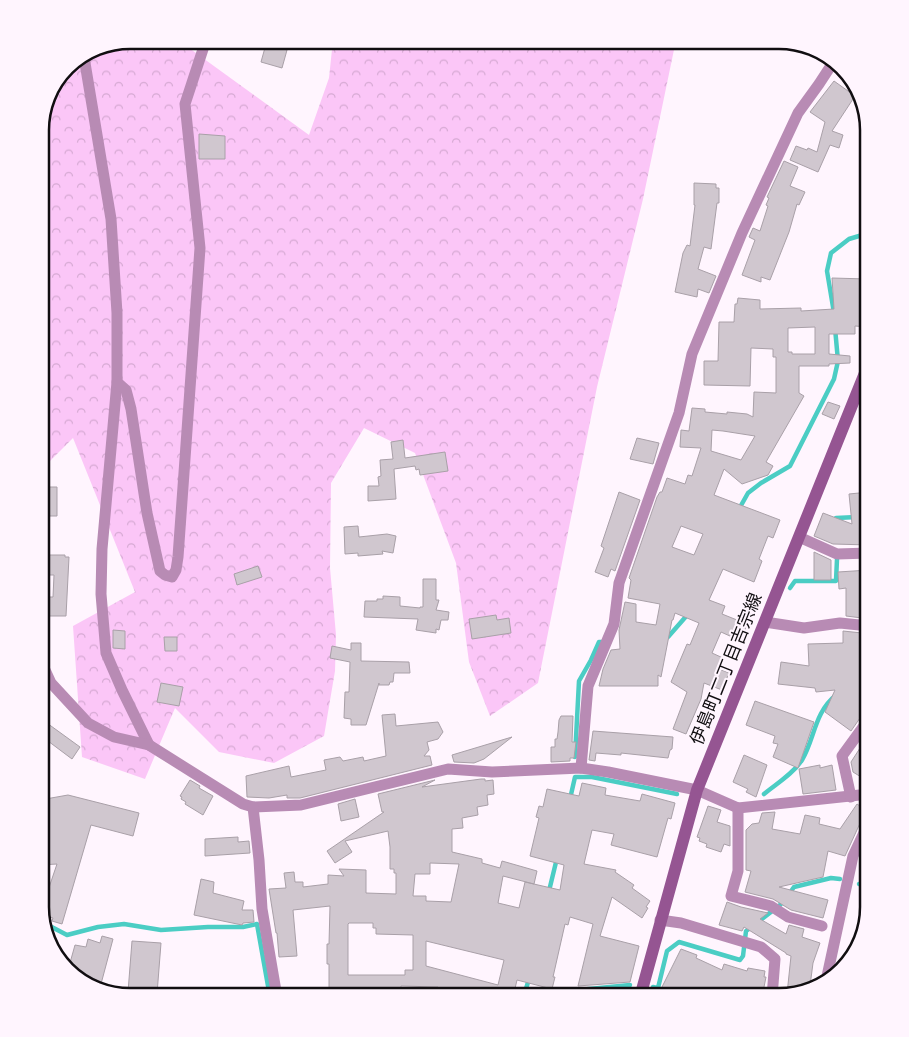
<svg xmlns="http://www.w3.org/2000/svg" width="909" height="1037" font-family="'Nunito Sans','Noto Sans JP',sans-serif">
<defs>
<pattern id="forest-crowns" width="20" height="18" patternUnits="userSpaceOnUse" patternTransform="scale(1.25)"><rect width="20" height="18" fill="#fbc6f7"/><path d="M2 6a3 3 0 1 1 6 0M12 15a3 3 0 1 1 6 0" fill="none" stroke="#d6a9d3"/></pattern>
</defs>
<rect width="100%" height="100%" fill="#fff5fe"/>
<path fill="url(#forest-crowns)" d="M130,40H178L309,135L329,78L333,40H676L643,199L597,387L538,683L490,716L469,662L456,563L415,453L364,428L331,483L330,568L336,635L335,671L324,736L274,763L219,752L175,708L145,779L82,757L73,626L135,592L73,438L40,471V124L49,90L70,63Z"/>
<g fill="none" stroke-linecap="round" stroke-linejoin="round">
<g stroke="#4bcdc4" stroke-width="4.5">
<path d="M834,313L827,271L831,253L849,239L869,233"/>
<path d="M739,509L748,493L761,483L790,466L834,379L838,361L835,328"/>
<path d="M836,521V518L857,517"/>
<path d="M790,588L795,581H836L837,559"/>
<path d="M664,639L668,637L689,613"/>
<path d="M575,757L579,681L591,660L599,642H602"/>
<path d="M764,794C776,784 793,774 802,760C815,738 814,713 836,695"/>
<path d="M570,799L575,777H592L677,794"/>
<path d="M859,884L869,886"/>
<path d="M549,891L557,858"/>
<path d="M789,894L794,887L831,878L840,879"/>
<path d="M758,922L780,905L784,900"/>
<path d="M46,924L67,935L98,927L124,924L161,930L208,927H243L257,924L270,997"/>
<path d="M653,987L658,988L667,951L679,942L740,960L743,956L746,931L752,927"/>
<path d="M525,992L529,979"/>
<path d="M523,997L525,992L538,994L630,985"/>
</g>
</g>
<g fill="#d0c7cf" stroke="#a9a0a8" fill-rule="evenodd">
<path d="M266,44L287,50L282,68L261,62Z"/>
<path d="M834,81L855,96L832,131L843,135L839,148L830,145L818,172L790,160L796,146L807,150L808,148L817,152L825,122L810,112Z"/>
<path d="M199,134L225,136V159H199Z"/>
<path d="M784,161L798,167L790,186L805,192L799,205L797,204L789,232L770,280L761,277V282L742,275L755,240L749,237L753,228L760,231L768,206L766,205L769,198L767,197Z"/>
<path d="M694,183L716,184V188H719V203H717L711,249L704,247L698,269L716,276L709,293L698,289L697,297L675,292L683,253L687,245L690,246L695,205H694Z"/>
<path d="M832,278L867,279L866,310H869V327L855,326V334H829V354L850,356V363L829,364V366H799V393L804,396L766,462L773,466L768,475L742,484L724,469L714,495L780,520L773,538L768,536L759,559L762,561L754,582L723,569L709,600L725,606L722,614L747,624L741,641L721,632L712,653L723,658L719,669L729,673L722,690L704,683L701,699L686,734L673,729L687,692L671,682L687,644L690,645L699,623L675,613L673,620H672L661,677L658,675V686H599L603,669L611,650L620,649L619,630L625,602L636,604V622L656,625L660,604L628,598L631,580L629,578L657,497L660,492H662L667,478L685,484L688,475L692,476L701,448L680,447L681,430L689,431L692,408L705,409V412L727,414V412L747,414L753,417L754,392L776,393V357H773V349L751,348L750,386L704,385V361H718L719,322H734L735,304H737L738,298L760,300V309L801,308V311L834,309ZM815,327V354H792V352H788V328ZM712,430L723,431L755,436L741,460L711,451ZM681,526L703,534L694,555L672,547Z"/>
<path d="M828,402L840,406L834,419L822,414Z"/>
<path d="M637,438L659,443L653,464L630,459Z"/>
<path d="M403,440L405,458L445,452L448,471L420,475L419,469L416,470L415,466L394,469L396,499L368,501V486H379L378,477L381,476L380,460L393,459L391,442Z"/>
<path d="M46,487H57V516H45L44,490Z"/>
<path d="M619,492L640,500L615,571L611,569L608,577L595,572L604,548L601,546Z"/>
<path d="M869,492V545L833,544L814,536L823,513L852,524L849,494Z"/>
<path d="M358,526L359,537L387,534L396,536L393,553L382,551L383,554L358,556V553L345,554L344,527Z"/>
<path d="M814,552L831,560V580H814Z"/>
<path d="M48,555H65V557H69L66,616H43L42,597H53L54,575H43L44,564H46L45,557H48Z"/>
<path d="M258,566L262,577L237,585L234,574Z"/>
<path d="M869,570V587H863L862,618L846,616V588L839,589L838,572Z"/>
<path d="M423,579H436V600H439L436,610L449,612L448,620H441L439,630L436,629V633L416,630L418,619L364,617L365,601H377V599H383V596L400,597V606L420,608V607H423Z"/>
<path d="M496,615L497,620L509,618L511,633L472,639L469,619Z"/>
<path d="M113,630L125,631V649L113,648Z"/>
<path d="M843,631L862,633L864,634V637H869V705L851,731L825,712L835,690L816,692L815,688L778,684L781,662L809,666L808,644L843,643Z"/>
<path d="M164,637H177V651H165Z"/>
<path d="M351,643H361V661L409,662L410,673H394L393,682H390L389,685H379V683L366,725H351V719L344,718L345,692H349L350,662L330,658L332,646L351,650Z"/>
<path d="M161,683L183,687L179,706L157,702Z"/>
<path d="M755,701L814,722L798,768L773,757L778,744L773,743L775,736L746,725Z"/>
<path d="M395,714L396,726L438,722L443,732L438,739L427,742L429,750L424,756H430L432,765L300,798H287V795L269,798L247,797L246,776L289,766L291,777L326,770L324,760L340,757L343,761L363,757L364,761L386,756L382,715Z"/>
<path d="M561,716H573L572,742H576L574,758H570V761L551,762V747H555V739H557L558,732L559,720Z"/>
<path d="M40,718L80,747L72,759L40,735Z"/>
<path d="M593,731L673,737L672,749L670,750L668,758L621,753V755L596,753L595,761L589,760Z"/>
<path d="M512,737L484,759L474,763L454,762L452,755Z"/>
<path d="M862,745L869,750V782L853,772L851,762Z"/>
<path d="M744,755L767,765L756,797L746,792L748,789L733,782Z"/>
<path d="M820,765V768L832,765L836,790L803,794L799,769Z"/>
<path d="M481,779H485V781L493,780L494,794L487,795L488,805L477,807L478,815L462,818L463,828L452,829V852L482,859V863L500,868L502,861L537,871L534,884L503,876L498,903L519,908L525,882L560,890L564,865L530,856L539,818L536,817L539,806L543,807L547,789L579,796L582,783L606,788L605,795L640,801L642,794L675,803L671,819L668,818L657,857L611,845L614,834L592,830L584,864L616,870L615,872L634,885L632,888L650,901L646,907L648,908L642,918L612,897L600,936L639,946L630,982L578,986L593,924L570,917L568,925L565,924L553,977H555L552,989L517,980L513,997H473L456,993L455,997L437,992L438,987L401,986V994H359V995H348V993H329V964H327V944H329L330,906L293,910L297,956L279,957L277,933H276L269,889L286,888L284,873L294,872L295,882H303V887L328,884V875L344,876L339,869L366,870V893L396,894V873H394V869H390V847L388,831L345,841L352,852L335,863L327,851L384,812H382L378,794L435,780L422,787ZM430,863L459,864L451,902L426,901V896H413L415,874H430ZM349,923H373V928H376V934L413,935V970H405V975H348V924ZM426,941L504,960L498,985L426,966Z"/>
<path d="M190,780L200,786L199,788L213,796L203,815L185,804L186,802L181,799L182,797L180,796Z"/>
<path d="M68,795L139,813L133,836L91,825L62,924L52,921L53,918L42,914L41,911L57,864L40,865V800Z"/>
<path d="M355,799L359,817L341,821L338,804Z"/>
<path d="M857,804L869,812V814L862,819L845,856L828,851L823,877L779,887L828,900L823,918L791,910L773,899L745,892L751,871L746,870V830L752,824L759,823L762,813L775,812L772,829L800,834L805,815L820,818L819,824L840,829Z"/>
<path d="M708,806L721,810L717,822L730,826V846L724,844L721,852L706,847L707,844L699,841L700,838L697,837Z"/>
<path d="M238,837V842L249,841L250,853L205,856V839Z"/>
<path d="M201,879L214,882L213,893L244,901L242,910H253L254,922L243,923L242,925L194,915Z"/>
<path d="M727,902L741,907L768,913L760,919L786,934L789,925L804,929L802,937L820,943L813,963L810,986L787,994L791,956L786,954V953L744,927L742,931L719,925Z"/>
<path d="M102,936L113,939L101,984L92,982L91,988L68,970L75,945L86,947L88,939L100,943Z"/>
<path d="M132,941L161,943L157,994L128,992Z"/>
<path d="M681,949L697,955L696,958L722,970L724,964L747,971L748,968L765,971L764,977H766L762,997H685L662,987Z"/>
</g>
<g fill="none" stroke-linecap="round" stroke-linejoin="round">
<g stroke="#b88bb4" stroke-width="11">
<path d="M84,57L111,219L117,313V382L102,549L101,594L106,653L122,690L149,745"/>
<path d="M117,382L126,390L131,409L147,513L160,571L165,575L172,577L176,570L178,557L200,248L185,104L206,40"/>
<path d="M799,537L837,554L869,553"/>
<path d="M765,622L804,628L840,623L869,626"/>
<path d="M40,659L51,683L88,723L114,737L149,745L243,804L253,807L301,805L448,769L492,772L581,768L608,772L697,790L738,808L869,794"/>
<path d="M581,768L588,686L614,624L619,583L679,413L692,354L742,233L798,113L819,84L834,61"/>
<path d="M851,797L842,756L869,719"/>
<path d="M253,807L259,860L262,909L277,997"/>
<path d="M738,808V871L731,896L771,906L788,917L822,926"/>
<path d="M660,920L681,923L761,947L775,959L772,997"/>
<path d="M826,981L853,856L869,822"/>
<path d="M642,991L667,997"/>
</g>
<path stroke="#955592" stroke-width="12" d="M640,997L697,790L869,363"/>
</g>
<g text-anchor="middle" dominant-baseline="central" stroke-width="4" stroke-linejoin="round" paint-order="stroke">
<g font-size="18" fill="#110e11" stroke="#fff5fe">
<text transform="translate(726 669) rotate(-68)">伊島町二丁目吉宗線</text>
</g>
</g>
<path d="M0 0H909V1037H0ZM130 49H779A81 81 0 0 1 860 130V907A81 81 0 0 1 779 988H130A81 81 0 0 1 49 907V130A81 81 0 0 1 130 49Z" fill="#fff5fe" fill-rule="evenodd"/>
<path fill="none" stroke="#110e11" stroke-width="2.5" d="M130 49H779A81 81 0 0 1 860 130V907A81 81 0 0 1 779 988H130A81 81 0 0 1 49 907V130A81 81 0 0 1 130 49Z"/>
</svg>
